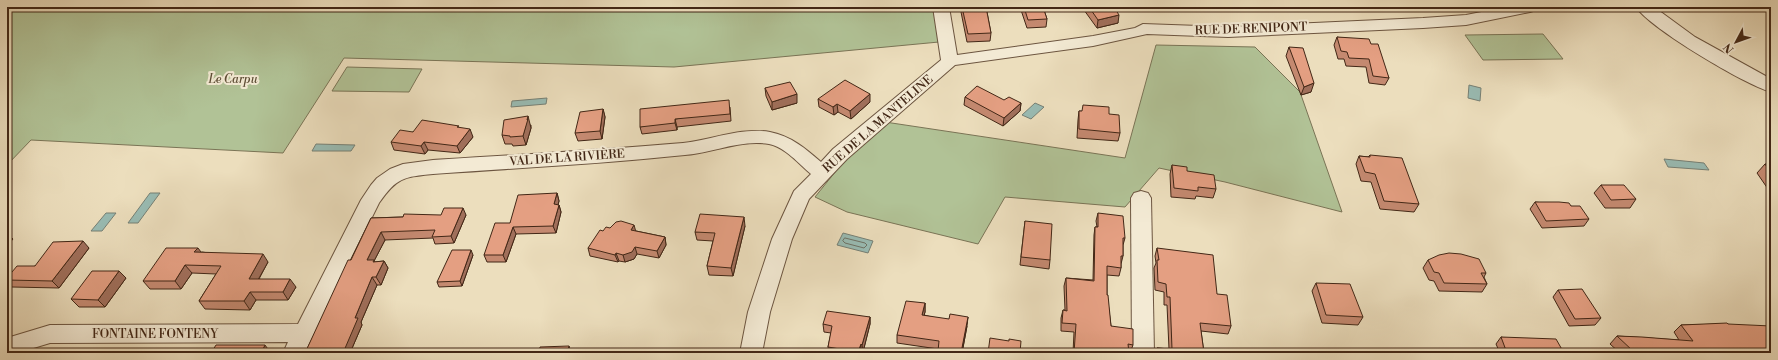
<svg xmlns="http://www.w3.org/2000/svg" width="1778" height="360" font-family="'Libre Bodoni',serif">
<rect width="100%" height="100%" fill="#ecdebd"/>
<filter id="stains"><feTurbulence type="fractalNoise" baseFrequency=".005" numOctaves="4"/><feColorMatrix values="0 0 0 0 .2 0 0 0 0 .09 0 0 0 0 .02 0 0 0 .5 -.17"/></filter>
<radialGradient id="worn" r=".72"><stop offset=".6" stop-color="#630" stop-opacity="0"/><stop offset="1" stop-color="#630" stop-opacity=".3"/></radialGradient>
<g fill="#b1c296" stroke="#7a7456">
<path d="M7,7H933L939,42L674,67L344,58L283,153L31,140L7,165Z"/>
<path d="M1543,34L1563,59L1483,60L1465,35Z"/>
<path d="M1156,45L1255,47L1300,92L1342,212L1225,182L1159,168L1125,207L1005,197L978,244L847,212L815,197L844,161L885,122L1125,158Z"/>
<path d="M347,67L422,69L409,92L332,91Z"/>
</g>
<g fill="#99bcb4" stroke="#768075">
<path d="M1469,85L1481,88L1480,101L1468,98Z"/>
<path d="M547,98L546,104L511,107L512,101Z"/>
<path d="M1035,103L1044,107L1031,119L1022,115Z"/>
<path d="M316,144L355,145L351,151H312Z"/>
<path d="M1664,159L1704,163L1709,170L1668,167Z"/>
<path d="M150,193H160L138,223H128Z"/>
<path d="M106,213H116L102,231H91Z"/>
<path d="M843,233L873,241L868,253L837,245Z"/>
</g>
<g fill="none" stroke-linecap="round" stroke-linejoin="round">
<path stroke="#6e7265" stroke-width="1" d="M845,238L865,243L867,245L864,248L845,243L843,241Z"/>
<defs>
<g id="minor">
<path d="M933,7H949L957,55L1093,36L1135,28L1143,24L1228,27L1423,18L1466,15L1507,7H1538L1536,10L1530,12L1466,25L1423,28L1228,37L1147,34L1093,46L955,65L847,159L809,199L792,239L770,312L762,353H740L748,312L772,239L794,191L811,174C799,164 785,147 769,144C741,139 712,153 685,155C601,164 517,168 433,174C404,177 397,177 379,203L305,353H283L288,342L50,343L17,353H7V338L50,325L298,324L361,200L371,185L377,178L390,169L403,164L433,160C516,155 600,150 683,143C712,140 741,127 770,132C791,136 806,149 821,162L833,149L941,60Z"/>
<path d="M1636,7H1654L1695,37L1771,79V92C1744,84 1651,29 1636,7Z"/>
<path d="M1141,191L1148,193L1151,198L1154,353H1132L1131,198L1134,193Z"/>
</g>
</defs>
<use href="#minor" stroke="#6c5540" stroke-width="2"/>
<use href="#minor" fill="#f3ead4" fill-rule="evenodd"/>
</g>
<g fill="#c48970" stroke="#422716">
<path d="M960,7H986L991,33L990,41L967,42Z"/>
<path d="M1022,7H1043L1047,19L1046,27L1027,28L1021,10Z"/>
<path d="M1085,7H1114L1118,23L1097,28L1084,10Z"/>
<path d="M1337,37L1371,44L1389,78L1385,85L1369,83L1366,67L1346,66L1344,59H1338L1334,45Z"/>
<path d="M1289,47L1311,92L1301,95L1286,56Z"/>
<path d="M765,88L797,103L772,110L766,96Z"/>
<path d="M965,97L1021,103L1020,111L1003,126L964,105Z"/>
<path d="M818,99L870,102L851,119L838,112L834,115L819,107Z"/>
<path d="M730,107L731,121L677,127V130L642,134L640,127Z"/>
<path d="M603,109L605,117L602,139L578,141L575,133Z"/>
<path d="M1079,111L1109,114L1120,133L1118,141L1077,138L1078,120Z"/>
<path d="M531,125V128L526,145L513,146L512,144H505L502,135Z"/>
<path d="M459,128L473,137L460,153L428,150L425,154L394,150L391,142L413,132Z"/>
<path d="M1370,155L1419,204L1414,212L1380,209L1371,182L1361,181L1356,164L1359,156L1368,157Z"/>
<path d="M1765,164L1771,165V190L1768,189L1757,173Z"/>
<path d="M1172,165L1216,189L1213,198L1196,196L1195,199L1171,197L1170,174Z"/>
<path d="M1601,185L1636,199L1630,208H1605L1594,193Z"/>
<path d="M557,193L559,201L558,205H559L561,212L556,233L516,234L506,262H487L484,255L510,223Z"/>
<path d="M1535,202L1571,206L1589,219L1584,226L1542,228L1530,209Z"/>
<path d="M1098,213L1125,238L1123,245V256L1121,264V268L1119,276L1107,275V295L1111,326L1133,345L1130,353H1073L1074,332L1061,331V318L1063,310H1065L1064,286L1066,278L1093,280L1094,235L1095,227H1097L1096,221Z"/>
<path d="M466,215L454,243L435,244L433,238L385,240L374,261L375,262L384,261L388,268L381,285H377L361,322L362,325L350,353H305L371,218Z"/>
<path d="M1025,221L1050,260L1049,269L1020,265Z"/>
<path d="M745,226L733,276L709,275L707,266L713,241L697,240L695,232Z"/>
<path d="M610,228L636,231L665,237L666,245L659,258L637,254L634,259L625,262L619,261L618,262L590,256L588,248Z"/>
<path d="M89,248L59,288L12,287L7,282V278L35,266Z"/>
<path d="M1157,248L1217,294L1231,326L1228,334L1201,331L1204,353H1156L1157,348L1169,349L1167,305H1164V292L1155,290L1154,268L1156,263L1155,256Z"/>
<path d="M202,252L268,262L259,279L296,287L288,300H256L250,310L205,309L199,301L216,274L192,273L181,289H150L143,281Z"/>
<path d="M473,255L462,286L439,287L437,282Z"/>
<path d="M1428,260L1486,273L1484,277L1487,284L1482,292L1439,291L1434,281L1429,280L1423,268Z"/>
<path d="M119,271L126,278L105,307H79L71,299Z"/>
<path d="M1316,283L1363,317L1358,325L1322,323L1312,291Z"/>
<path d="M1558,290L1601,318L1595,325L1569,326L1553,297Z"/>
<path d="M925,303V312L924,315L967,326L962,353H938V349L897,343V335Z"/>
<path d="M870,317V324L863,352H861L860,353H829L828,347L831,333L824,332L823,324Z"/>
<path d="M1728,324L1771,353H1620L1610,344L1617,336L1679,340L1674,332L1681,325Z"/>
<path d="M1501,337L1564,353H1500L1496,344Z"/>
</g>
<g fill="#a06f5b" stroke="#422716">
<path d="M1129,7H1140L1129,9Z"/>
<path d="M1119,15L1118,23L1097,28L1098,20Z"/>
<path d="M1314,83L1311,92L1301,95L1304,87Z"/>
<path d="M797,94V103L772,110V102Z"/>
<path d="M870,94V102L851,119L850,111Z"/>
<path d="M1021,103L1020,111L1003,126L1004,118Z"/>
<path d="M837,104L838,112L834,115L833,107Z"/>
<path d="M603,109L605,117L602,139L600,131Z"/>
<path d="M528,116L531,128L526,145L523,136Z"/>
<path d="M675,119L677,127V130L675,123Z"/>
<path d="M470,129L473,137L460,153L457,146Z"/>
<path d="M424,142L428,150L425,154L421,146Z"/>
<path d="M557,193L559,201L556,212L554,204Z"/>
<path d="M559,205L561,212L556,233L553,226Z"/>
<path d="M463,208L466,215L454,243L451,236Z"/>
<path d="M744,217L745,226L733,276L731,268Z"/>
<path d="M634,225L636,232L631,230Z"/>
<path d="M513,227L516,234L506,262L503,255Z"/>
<path d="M381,232L385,240L374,261L378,267L367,260Z"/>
<path d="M7,233L13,239L7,246Z"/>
<path d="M665,237L666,245L659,258L657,251Z"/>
<path d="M83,241L89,248L59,288L52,281Z"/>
<path d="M635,247L637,254L634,259L625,262L623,255Z"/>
<path d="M198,248L204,256L194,252Z"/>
<path d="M471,250L473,255L462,286L460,281Z"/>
<path d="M616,253L619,261L618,262L615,255Z"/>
<path d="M263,254L268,262L254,287L249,279Z"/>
<path d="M384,261L388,268L381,285L376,277Z"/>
<path d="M185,265L192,273L181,289L175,281Z"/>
<path d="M119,271L126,278L105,307L98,300Z"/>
<path d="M372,277L377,285L361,322L362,325L350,353H343L355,318Z"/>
<path d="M290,279L296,287L288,300L283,292Z"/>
<path d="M250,292L256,300L250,310L244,301Z"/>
<path d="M925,303V312L922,323V315Z"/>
<path d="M870,317V324L863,352L862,345Z"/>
<path d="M968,317L967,326L962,353H961Z"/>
<path d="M861,344V352L860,353H858Z"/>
<path d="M265,345L270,352L269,353H261Z"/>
<path d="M569,346L571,353H567Z"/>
</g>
<g fill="#e49f82" stroke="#422716">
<path d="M962,7H986L991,33L968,34Z"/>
<path d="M1024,7H1043L1047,19L1028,20Z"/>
<path d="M1089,7H1114L1119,15L1098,20Z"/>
<path d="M1337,37L1369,39L1371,44H1378L1389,78L1373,76L1369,59L1349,58L1347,52L1341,51Z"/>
<path d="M1289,47L1303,48L1314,83L1304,87Z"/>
<path d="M845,80L870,94L850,111L837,104L833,107L818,99Z"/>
<path d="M790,82L797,94L772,102L765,88Z"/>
<path d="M977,86L1004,100L1009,97L1021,103L1004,118L965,97Z"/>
<path d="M729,100L730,114L675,119V123L640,127V109Z"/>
<path d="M1083,105L1109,107V114L1119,115L1120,133L1079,129V111H1082Z"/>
<path d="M603,109L600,131L575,133L580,112Z"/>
<path d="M528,116L527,120L528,119L523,136L510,137V136L502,135L504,120Z"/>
<path d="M422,120L459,126L457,127L470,129L457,146L424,142L421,146L391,142L400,130L413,132Z"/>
<path d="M1370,155L1402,158L1419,204L1384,201L1375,174L1365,172L1359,156L1370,157Z"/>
<path d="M1765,164L1771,165V174Z"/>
<path d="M1172,165L1187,167V171L1214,175L1216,189L1198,187V191L1174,188Z"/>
<path d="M1601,185H1624L1636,199L1611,200Z"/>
<path d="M557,193L554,204L559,205L553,226L513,227L503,255H484L495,223H510L518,195Z"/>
<path d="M1535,202H1559L1569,203L1571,206H1580L1589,219L1546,221Z"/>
<path d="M444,208H463L451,236L432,237L435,230L381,232L367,260H374L373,262L384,261L376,277H372L355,318H358L343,353H305L348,260H351L371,218L403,217L404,214L441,215Z"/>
<path d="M1098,213L1123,216L1125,238H1123V256H1121V268L1107,266V295H1108L1111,326L1133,329V345L1128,344L1129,353H1074L1076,324L1062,323L1063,310L1067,311L1066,278L1094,281L1095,227H1098Z"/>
<path d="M700,214L744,217L731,268L707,266L715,233L695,232Z"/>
<path d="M621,221L634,225L631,230L665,237L657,251L635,247L632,252L623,255L616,253L615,255L588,248L600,230L603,231L606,227L610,228L616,222Z"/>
<path d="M1025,221L1052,224L1050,260L1021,257Z"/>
<path d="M83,241L52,281L7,280V278L17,266H35L53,242Z"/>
<path d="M166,248H198L194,252L263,254L249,279H290L283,292H250L244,301H199L221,266L185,265L175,281H143Z"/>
<path d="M1157,248L1213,255L1217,294L1227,295L1231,326L1200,323L1204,353H1159L1157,348L1172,349L1170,297H1167L1166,284L1158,282L1157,260H1159Z"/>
<path d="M452,250H471L460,281L437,282Z"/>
<path d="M1449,253L1461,254L1479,259L1486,273H1481L1487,284L1444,283L1439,273L1434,272L1428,260L1439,255Z"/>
<path d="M92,271H119L98,300L71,299Z"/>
<path d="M1316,283L1350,284L1363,317L1326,315Z"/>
<path d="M1582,289L1601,318L1575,319L1558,290Z"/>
<path d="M906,301L925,303L922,315L949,319L950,314L968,317L961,353H948L938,351L939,341L897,335Z"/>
<path d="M827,311L870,317L862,345L861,344L858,352L828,347L832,326L823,324Z"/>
<path d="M1727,323L1728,324L1771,326V353H1634L1633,351L1617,336L1642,337L1693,341L1681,325Z"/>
<path d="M1501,337L1556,339L1564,353H1507Z"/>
<path d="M990,338L1009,341V339L1021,341L1020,353H988Z"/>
<path d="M216,345H265L261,353H211Z"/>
<path d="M569,346L567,353H539L540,347Z"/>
</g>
<g text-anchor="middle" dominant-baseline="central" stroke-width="4" stroke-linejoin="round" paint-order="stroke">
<g font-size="12" fill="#422716" stroke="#f3ead4">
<text transform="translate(1251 29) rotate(-2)">RUE DE RENIPONT</text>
<text transform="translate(878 124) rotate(-41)">RUE DE LA MANTELINE</text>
<text transform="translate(567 158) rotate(-4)">VAL DE LA RIVIÈRE</text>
<text x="155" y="334">FONTAINE FONTENY</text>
</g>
<g font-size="12" font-style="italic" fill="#5e4e36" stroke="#f3ead4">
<text x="233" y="79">Le Carpu</text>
</g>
</g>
<rect width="1778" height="360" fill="none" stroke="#ecdebd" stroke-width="24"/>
<rect x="8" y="8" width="1762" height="344" fill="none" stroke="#422716" stroke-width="2"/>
<rect x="12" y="12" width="1754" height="336" fill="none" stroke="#422716"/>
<g transform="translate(1736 42) rotate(229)" stroke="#f3ead4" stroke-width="3" paint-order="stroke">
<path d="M0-3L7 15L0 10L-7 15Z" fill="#422716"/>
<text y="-6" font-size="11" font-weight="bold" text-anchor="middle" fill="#422716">N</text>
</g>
<rect width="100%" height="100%" filter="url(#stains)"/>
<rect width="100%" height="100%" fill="url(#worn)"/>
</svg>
